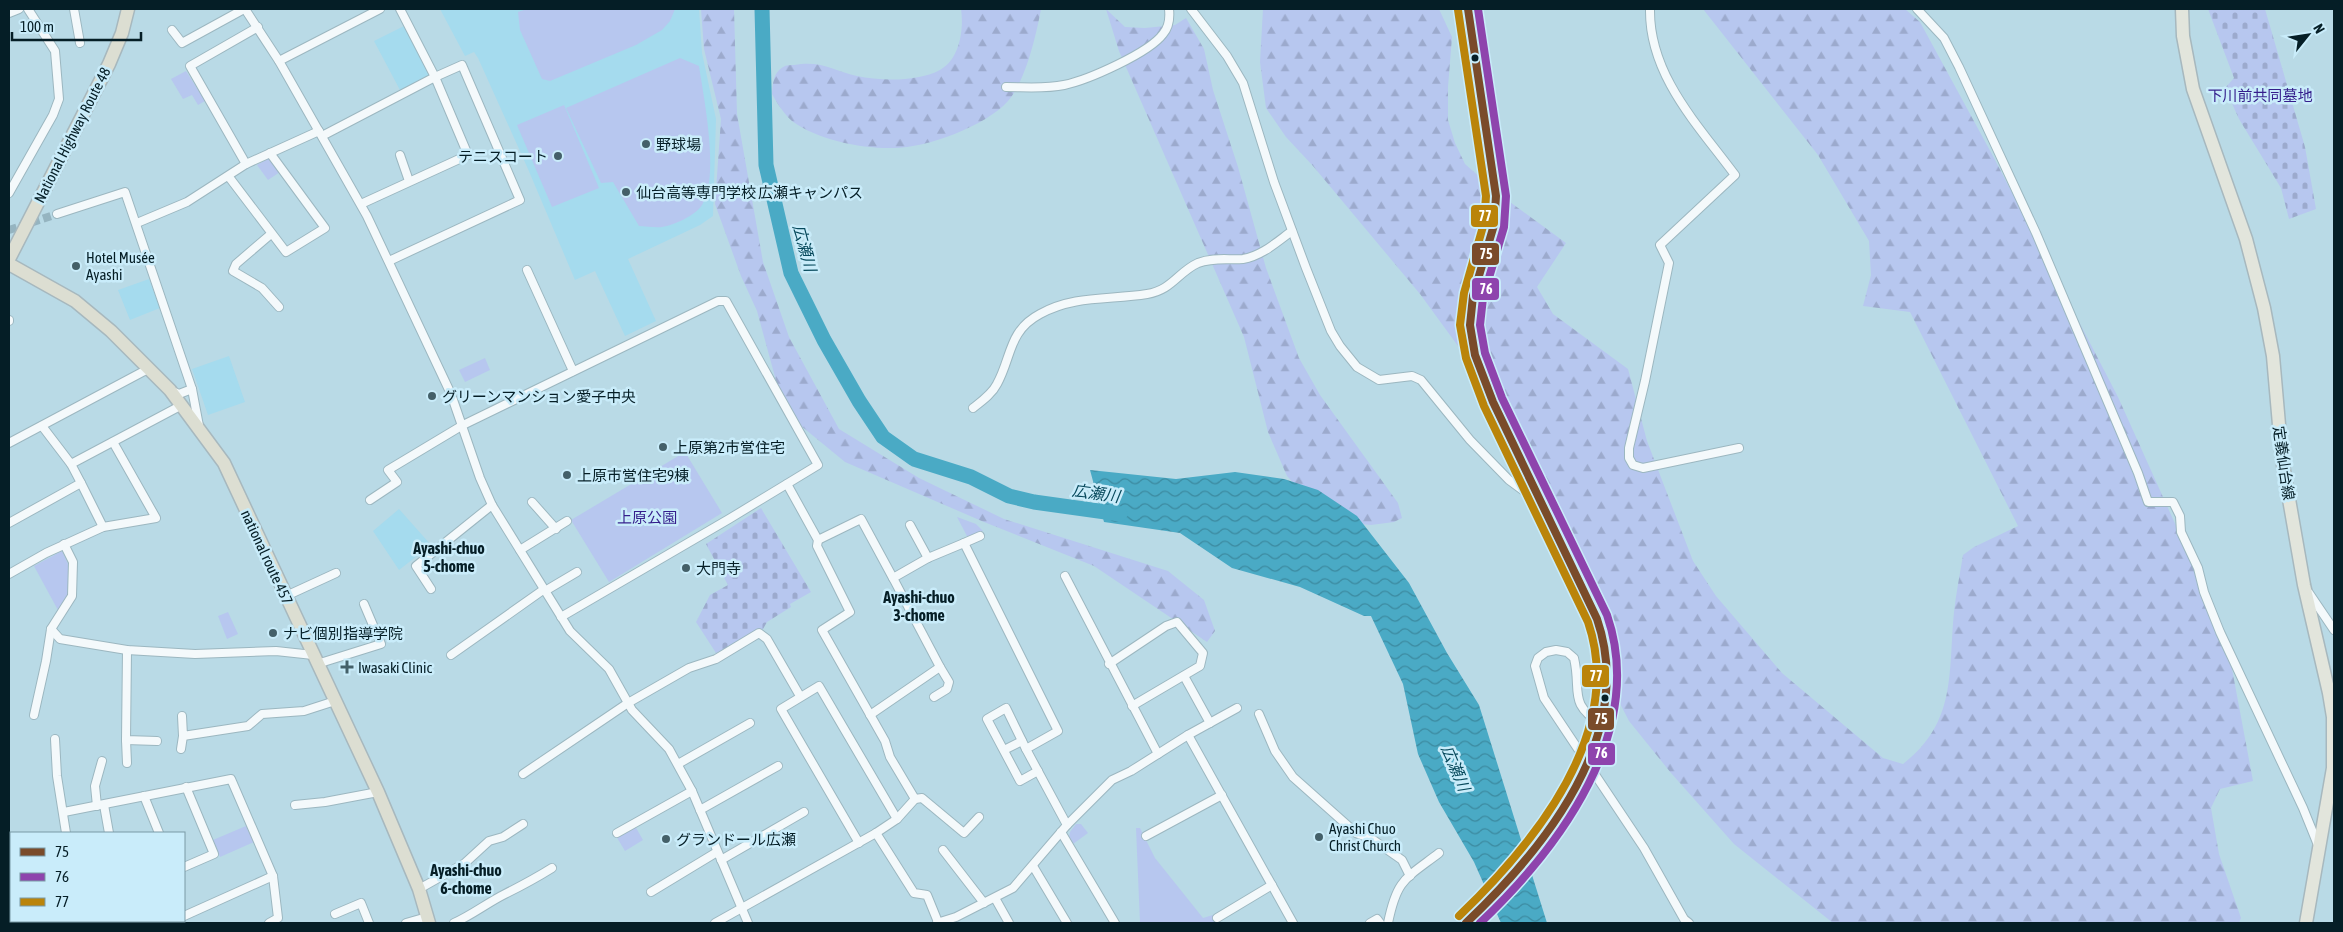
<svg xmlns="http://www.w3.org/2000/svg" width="2343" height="932" font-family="'Asap Condensed','Noto Sans JP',sans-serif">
<defs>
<pattern id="forest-firs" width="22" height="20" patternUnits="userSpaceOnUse" patternTransform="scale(1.25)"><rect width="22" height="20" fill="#b7c7ef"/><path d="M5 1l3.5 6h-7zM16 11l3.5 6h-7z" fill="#9caacd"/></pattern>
<pattern id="cemetery-stones" width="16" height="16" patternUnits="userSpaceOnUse" patternTransform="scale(1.25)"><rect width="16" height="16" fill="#b7c7ef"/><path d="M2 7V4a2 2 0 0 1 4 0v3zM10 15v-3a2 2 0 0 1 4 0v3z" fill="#9caacd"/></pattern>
<pattern id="water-waves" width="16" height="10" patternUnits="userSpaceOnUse" patternTransform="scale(1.25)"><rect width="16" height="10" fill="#4aaac5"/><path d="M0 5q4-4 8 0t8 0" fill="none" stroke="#3c8aa0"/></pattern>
</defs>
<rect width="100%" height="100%" fill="#b9dae6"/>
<g fill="#a5dbee">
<path d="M440,9H699L702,53L716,119L713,216L700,225L628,259L656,321L625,336L595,271L575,280L528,169L478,58L474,52L465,56Z"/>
<path d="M404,26L431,76L401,92L374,41Z"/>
<path d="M149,279L160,308L130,320L118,290Z"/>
<path d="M229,356L245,402L208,415L192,369Z"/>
<path d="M399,509L431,545L399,570L373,531Z"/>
</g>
<g fill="url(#forest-firs)">
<path d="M701,9H734L737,114L763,262L789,337L839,429L919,478L1004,519L1168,571L1204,600L1215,631L1207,642L1094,566L984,522L845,462L800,425L778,388L757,311L741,276L715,204L721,119L704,49Z"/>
<path d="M961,9H1041C1036,36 1026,80 1008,101C986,126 926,148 894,148C863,149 817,140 792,121C784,114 777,103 772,94C773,83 773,73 783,67C786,65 791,65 794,65C822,60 833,71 857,76C881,81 917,82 940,70C960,59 964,29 961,9Z"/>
<path d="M1106,9L1125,27L1145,28L1175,25L1186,18L1204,49L1213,90L1238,167L1266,268L1299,358L1320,395L1398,503L1402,518L1394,522L1371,525L1349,523L1317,509L1287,476L1268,432L1244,337L1119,51Z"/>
<path d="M1263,9H1439L1452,37L1448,87V120L1455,143L1465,164L1499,194L1566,243L1537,287L1553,314L1628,369L1647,441L1693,561L1716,596L1782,673L1883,758L1903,764C1957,722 1948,673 1954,612C1956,593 1960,574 1963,555L1974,547L2018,526L1910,312L1863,306L1871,275L1869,241L1818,155L1703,9H1905L1920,22L1994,158L2118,397L2226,637L2253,781L2220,789L2211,808L2219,854L2241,918L2239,923H1833L1734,844L1671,773L1629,721L1611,686L1610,672L1598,640L1587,575L1541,469L1504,409L1420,294L1313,166L1286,137L1266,108L1260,62Z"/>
<path d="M9,864H11V921H45L46,923H9Z"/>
</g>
<g fill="url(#cemetery-stones)">
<path d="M2208,9H2265L2305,147L2316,209L2289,219L2281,188L2239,119L2225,88L2234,78Z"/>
<path d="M761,508L811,592L790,604L791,607L767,622L763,629L716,653L696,622L710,595L728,585L706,544Z"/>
</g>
<g fill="#b7c7ef">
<path d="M527,9H675L670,21L662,30L636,45L550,81L542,79L520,30L518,12Z"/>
<path d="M680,58L699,66C704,99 720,178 702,205C695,216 674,225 662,227C655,228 646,226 639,226L613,182L601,183L566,108Z"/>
<path d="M186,71L205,101L198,105L192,95L183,99L171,79Z"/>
<path d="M564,105L599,188L552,207L517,125Z"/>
<path d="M269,158L280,172L268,180L257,165Z"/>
<path d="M485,358L490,370L465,382L459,370Z"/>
<path d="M685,452L722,513L609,582L571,520Z"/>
<path d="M957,517L976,524L983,531L968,538Z"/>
<path d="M62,551L68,564L69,594L59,612L34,566Z"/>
<path d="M228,612L238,634L227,639L218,616Z"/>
<path d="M1076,824H1081L1088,833L1073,844L1069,837L1070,832Z"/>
<path d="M246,826L254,842L220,857L213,840Z"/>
<path d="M635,826L643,840L625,851L616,836Z"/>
<path d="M1136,828H1140L1155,858L1203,918L1213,915L1217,923H1140Z"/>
</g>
<path fill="url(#water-waves)" d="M1090,470L1176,479L1235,472L1284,479L1318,490L1357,516L1409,583L1447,653L1479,705L1547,923H1501L1474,862L1439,802L1418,754L1403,684L1371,616H1364L1300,587L1232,568L1180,533L1104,522Z"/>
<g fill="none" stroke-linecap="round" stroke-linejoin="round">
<path stroke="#4aaac5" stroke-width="15" d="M762,9L766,165L791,273L824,340L859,401L883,437L914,459L971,477L1009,496L1034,502L1120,514"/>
<path stroke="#95b4c0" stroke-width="8" stroke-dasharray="8 4" stroke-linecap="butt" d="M9,230L57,214"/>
<defs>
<g id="minor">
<path d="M74,9L80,43"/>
<path d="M245,9L279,61L367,216L451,394L480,478L492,505L570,631L609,669L632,710L669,749L692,791L748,923"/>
<path d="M1191,9L1227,56L1243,83L1274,182L1306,268L1331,331L1340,346L1357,367L1379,380L1412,376L1421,380L1470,440L1509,480L1528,494L1539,495"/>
<path d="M1650,9C1649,75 1698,125 1735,175L1660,245L1669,263L1645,381L1629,448V458L1633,465L1643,468L1739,448"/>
<path d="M1917,9L1944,38L1959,67L2036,233L2138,473L2148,502H2173L2180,516L2181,532L2198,568L2204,592L2220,632L2303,808L2318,845"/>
<path d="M9,13L19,9"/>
<path d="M172,30L182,43L244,9"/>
<path d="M279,61L380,9"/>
<path d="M1006,87C1025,87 1045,89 1064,85C1088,80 1149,53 1163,34C1169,27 1170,18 1169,9"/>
<path d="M322,136L435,77L468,155L361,204"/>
<path d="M400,155L409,181"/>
<path d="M246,164L190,66L258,27"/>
<path d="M229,177L286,252L325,228L270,153"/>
<path d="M9,193L53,115L59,99L55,51L28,9"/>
<path d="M57,214L125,192L192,389L199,426"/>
<path d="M137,223L187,202L246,164L319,131"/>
<path d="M271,234L236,264L233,271L262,288L279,307"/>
<path d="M389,261L520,200L462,65L435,77L400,9"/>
<path d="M527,270L573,371"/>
<path d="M9,321V320"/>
<path d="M172,391L179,394L192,389"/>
<path d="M973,408C982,401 992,394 997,384C1012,357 1008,331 1040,314C1074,295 1110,300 1147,294C1172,290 1178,272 1198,263C1213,257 1228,260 1243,259C1262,256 1278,241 1292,231"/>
<path d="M42,426L71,464"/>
<path d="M9,443L148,369"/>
<path d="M81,483L103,527"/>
<path d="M370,500L397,482L388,470L463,425L718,301H726L818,465L729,519L561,617"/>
<path d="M532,502L556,529"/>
<path d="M9,523L81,483L71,464L182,405"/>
<path d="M910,525L928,558"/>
<path d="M818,540L861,519L893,578L928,558L964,543L1058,731L1026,749L1067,825"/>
<path d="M964,543L980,536"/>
<path d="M520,550L567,521"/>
<path d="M9,574L46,553L103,527L156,518L113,442"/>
<path d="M1065,576L1158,754"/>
<path d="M431,589L416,566L492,505"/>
<path d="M545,591L577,572"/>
<path d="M2309,593L2334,630"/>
<path d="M286,596L336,573"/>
<path d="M51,629L60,639L127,650L195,654L276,651L313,655"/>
<path d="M127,650L126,740L157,741"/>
<path d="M451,655L543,590"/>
<path d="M317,664L381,644L364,604"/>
<path d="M1109,664L1166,626L1177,622L1203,653L1200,666L1132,706"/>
<path d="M1184,676L1210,723"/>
<path d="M934,697L947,689L949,682L940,667"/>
<path d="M1259,714L1275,751L1293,777L1356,833L1372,839L1402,860L1410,876"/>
<path d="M34,715L46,661L51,629L72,596L73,562L64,544"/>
<path d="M870,715L940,667L893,578"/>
<path d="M182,716L183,736L248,726L262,714L304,711L335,701"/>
<path d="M1602,725C1567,702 1582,693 1574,658L1567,652L1556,650L1546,652L1538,658L1535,666L1544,698L1644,848L1684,919L1689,923"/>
<path d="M1188,735L1237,708"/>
<path d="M55,739L57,776L66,833"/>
<path d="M126,740L127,763"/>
<path d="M181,749L183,736"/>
<path d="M1026,749L1006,708L987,719L1020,781L1038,771"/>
<path d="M1004,750L1022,741"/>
<path d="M678,764L750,723"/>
<path d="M523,774L628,703L689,668L716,659L759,633L767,639L800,696"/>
<path d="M144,796L159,833"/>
<path d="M915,799L922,798L964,833L979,817"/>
<path d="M104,805L109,833"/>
<path d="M295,805L325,802L378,792"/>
<path d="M97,806L95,786L102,761"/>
<path d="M700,810L778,766"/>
<path d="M64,812L231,779L273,876L278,918L269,923"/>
<path d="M1061,832L1115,923"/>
<path d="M617,833L692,791"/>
<path d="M876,833L914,893L927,895L938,922"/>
<path d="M1146,836L1222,795"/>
<path d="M859,843L781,709L819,686L897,819"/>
<path d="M943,850L984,903"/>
<path d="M721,860L804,812"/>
<path d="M1033,866L1067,923"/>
<path d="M184,867L214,854L186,787"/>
<path d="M419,889L465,863L489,841L503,837L523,824"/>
<path d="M651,892L717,852"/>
<path d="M995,898L1009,923"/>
<path d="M335,914L361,903L369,923"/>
<path d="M184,916L273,876"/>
<path d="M1217,918L1272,885"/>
<path d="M76,921V923"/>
<path d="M170,922L173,921"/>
<path d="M406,923L427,917"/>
<path d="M454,923C472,915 487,903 505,894C521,886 536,878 552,868"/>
<path d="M715,923L876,833L897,819L915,799L890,757L885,741L822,630L850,612L817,546L818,540L787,484"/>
<path d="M937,923L956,917L1013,888L1067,825L1112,780L1131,771L1188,735L1293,923"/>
<path d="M1370,923L1377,919L1380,923"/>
<path d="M1388,923C1397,879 1405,879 1439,853"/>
</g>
<path id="tertiary" d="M1468,9L1496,196L1494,224L1471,313V336L1476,361L1496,409L1560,537L1601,628L1610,672L1609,695L1602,725L1592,753"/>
<path id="primary" d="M2182,9L2183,36L2193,89L2246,239L2264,308L2273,356L2282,459L2304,585L2329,693L2333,717V768L2306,923"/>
<g id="trunk">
<path d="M9,259L109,64L122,33L128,9"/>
<path d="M9,264L75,301L111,331L170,390L224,463L378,792L419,889L429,923"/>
</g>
</defs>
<use href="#minor" stroke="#9cb7c0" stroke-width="10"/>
<use href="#tertiary" stroke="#9cb7c0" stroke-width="12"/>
<use href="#primary" stroke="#a7b8be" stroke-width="15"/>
<use href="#trunk" stroke="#a7b8be" stroke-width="15"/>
<use href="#minor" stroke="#f4f9fb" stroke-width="8"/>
<use href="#tertiary" stroke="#f4f9fb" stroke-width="10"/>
<use href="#primary" stroke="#e2e5dc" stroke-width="12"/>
<use href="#trunk" stroke="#dcded2" stroke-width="12"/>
<defs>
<path id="tertiary-bridge" d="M1466,923C1520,876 1560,817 1592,753"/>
</defs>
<use href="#tertiary-bridge" stroke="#9cb7c0" stroke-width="12" stroke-linecap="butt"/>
<use href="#tertiary-bridge" stroke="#f4f9fb" stroke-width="10"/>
<defs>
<path id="bus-1" d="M1466,923C1545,848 1637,735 1597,619L1493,402L1475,355L1470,325L1473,296L1494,225L1496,196L1468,9"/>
<path id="bus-2" d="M1478,9L1506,196L1504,227L1483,298L1480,325L1485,353L1502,398L1607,615C1647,731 1560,847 1480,923"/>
<path id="bus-3" d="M1458,10L1486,196L1484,223L1464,293L1460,325L1466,358L1484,406L1588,622C1626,733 1534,844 1459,916"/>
</defs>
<use href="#bus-1" stroke="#c9ecfa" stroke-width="11"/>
<use href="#bus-2" stroke="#c9ecfa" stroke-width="11"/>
<use href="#bus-3" stroke="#c9ecfa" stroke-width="11"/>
<use href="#bus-1" stroke="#7a4b2a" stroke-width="8"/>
<use href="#bus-2" stroke="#8e44ad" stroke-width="8"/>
<use href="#bus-3" stroke="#ba840a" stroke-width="8"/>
</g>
<g fill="#051e26" stroke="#c9ecfa" stroke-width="2">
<circle cx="1475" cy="58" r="4.5"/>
<circle cx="1605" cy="698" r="4.5"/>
</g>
<g fill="#446069" stroke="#c9ecfa" stroke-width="2">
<circle cx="646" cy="144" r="5"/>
<circle cx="558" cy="156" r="5"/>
<circle cx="626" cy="192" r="5"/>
<circle cx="76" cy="266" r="5"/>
<circle cx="432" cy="396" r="5"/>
<circle cx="663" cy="447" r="5"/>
<circle cx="567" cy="475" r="5"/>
<circle cx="686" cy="568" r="5"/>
<circle cx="273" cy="633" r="5"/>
<path d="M344.5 659.5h5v5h5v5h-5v5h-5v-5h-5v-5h5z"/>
<circle cx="1319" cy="837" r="5"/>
<circle cx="666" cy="839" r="5"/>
</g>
<g text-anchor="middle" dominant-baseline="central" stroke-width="5" stroke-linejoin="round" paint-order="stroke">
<g font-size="15" fill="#351e8c" stroke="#c9ecfa">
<text x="2260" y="95">下川前共同墓地</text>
<text x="647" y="517">上原公園</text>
</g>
<g font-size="15" fill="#051e26" stroke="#c9ecfa">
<text transform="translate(72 135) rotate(-63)">National Highway Route 48</text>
<text transform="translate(2284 463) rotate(82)">定義仙台線</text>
<text transform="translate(267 557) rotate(65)">national route 457</text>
</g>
<g font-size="15" fill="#051e26" stroke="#c9ecfa" text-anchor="start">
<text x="656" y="144">野球場</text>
<text x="548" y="156" text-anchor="end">テニスコート</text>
<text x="636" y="192">仙台高等専門学校 広瀬キャンパス</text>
<text x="86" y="257">Hotel Musée<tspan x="86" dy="17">Ayashi</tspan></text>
<text x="442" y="396">グリーンマンション愛子中央</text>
<text x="673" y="447">上原第2市営住宅</text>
<text x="577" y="475">上原市営住宅9棟</text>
<text x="696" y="568">大門寺</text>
<text x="283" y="633">ナビ個別指導学院</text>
<text x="358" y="667">Iwasaki Clinic</text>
<text x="1329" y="828">Ayashi Chuo<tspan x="1329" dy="17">Christ Church</tspan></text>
<text x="676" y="839">グランドール広瀬</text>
</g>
<g font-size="16" font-style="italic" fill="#07495c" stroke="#c9ecfa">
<text transform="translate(805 248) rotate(75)">広瀬川</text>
<text transform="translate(1096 493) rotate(8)">広瀬川</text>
<text transform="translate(1456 768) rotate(67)">広瀬川</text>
</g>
<g font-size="16" font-weight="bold" fill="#051e26" stroke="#c9ecfa">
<text x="449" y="548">Ayashi-chuo<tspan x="449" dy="18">5-chome</tspan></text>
<text x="919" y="597">Ayashi-chuo<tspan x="919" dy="18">3-chome</tspan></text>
<text x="466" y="870">Ayashi-chuo<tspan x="466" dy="18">6-chome</tspan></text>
</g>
</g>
<g stroke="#c9ecfa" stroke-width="2">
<rect x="1470" y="204" width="29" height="24" rx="5" fill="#ba840a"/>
<rect x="1471" y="242" width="29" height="24" rx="5" fill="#7a4b2a"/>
<rect x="1471" y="277" width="29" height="24" rx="5" fill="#8e44ad"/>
<rect x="1581" y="664" width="29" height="24" rx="5" fill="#ba840a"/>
<rect x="1587" y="707" width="28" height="24" rx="5" fill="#7a4b2a"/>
<rect x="1587" y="742" width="29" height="24" rx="5" fill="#8e44ad"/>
</g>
<g font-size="14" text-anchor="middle" font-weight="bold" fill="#fff">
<text x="1485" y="221">77</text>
<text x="1486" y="259">75</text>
<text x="1486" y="294">76</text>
<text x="1596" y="681">77</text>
<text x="1601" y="724">75</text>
<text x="1601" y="758">76</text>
</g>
<rect width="2343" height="932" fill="none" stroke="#051e26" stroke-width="20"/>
<rect x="10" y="832" width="175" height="90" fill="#c9ecfa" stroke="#7b9aa5"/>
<rect x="20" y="848" width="25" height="8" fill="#7a4b2a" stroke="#7b9aa5"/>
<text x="55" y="857" font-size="15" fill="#051e26">75</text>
<rect x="20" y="873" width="25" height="8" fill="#8e44ad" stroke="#7b9aa5"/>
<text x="55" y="882" font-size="15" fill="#051e26">76</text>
<rect x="20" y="898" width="25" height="8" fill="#ba840a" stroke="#7b9aa5"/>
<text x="55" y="907" font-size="15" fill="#051e26">77</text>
<g transform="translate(2308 35) rotate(60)" stroke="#c9ecfa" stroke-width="4" paint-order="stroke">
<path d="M0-4L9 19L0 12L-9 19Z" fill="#051e26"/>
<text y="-8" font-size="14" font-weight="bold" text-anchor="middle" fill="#051e26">N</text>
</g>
<path d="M12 32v8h129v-8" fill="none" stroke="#051e26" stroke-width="2.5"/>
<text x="20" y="32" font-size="15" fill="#051e26" stroke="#c9ecfa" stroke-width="4" paint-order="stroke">100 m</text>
</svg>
